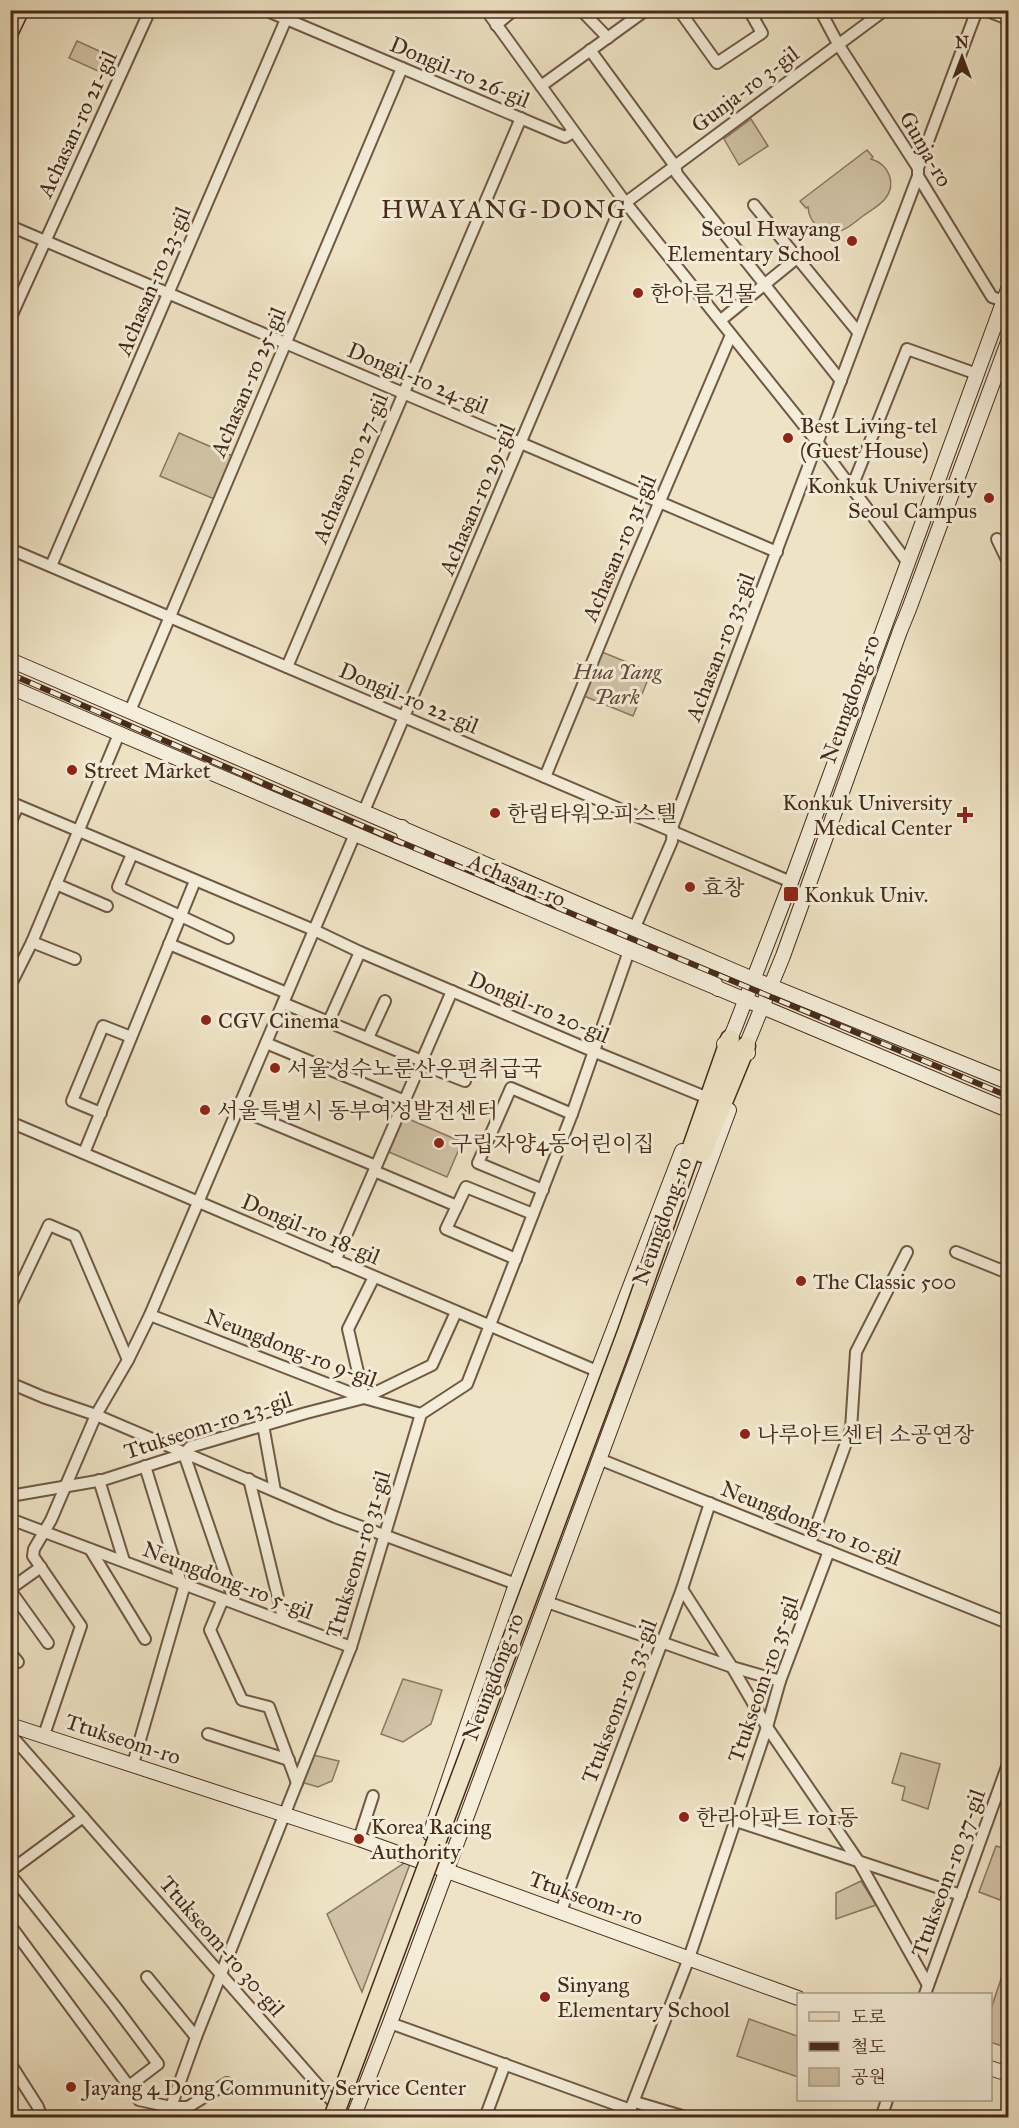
<svg xmlns="http://www.w3.org/2000/svg" width="1019" height="2128" font-family="'IM FELL Great Primer','Noto Serif KR',serif">
<rect width="100%" height="100%" fill="#eee3c4"/>
<filter id="stains"><feTurbulence type="fractalNoise" baseFrequency=".00333" numOctaves="4"/><feColorMatrix values="0 0 0 0 .2 0 0 0 0 .09 0 0 0 0 .02 0 0 0 .5 -.17"/></filter>
<radialGradient id="worn" r=".72"><stop offset=".6" stop-color="#630" stop-opacity="0"/><stop offset="1" stop-color="#630" stop-opacity=".3"/></radialGradient>
<g fill="#d1c4a7" stroke="#8c7860" stroke-width="1.5">
<path d="M77,41L115,58L107,75L69,58Z"/>
<path d="M751,119L768,146L739,165L724,139Z"/>
<path d="M867,150L873,157L871,159C889,164 897,184 885,199C879,206 870,211 863,216C856,221 848,229 840,231C823,236 809,223 808,207L806,208L800,201Z"/>
<path d="M179,433L237,458L219,501L160,476Z"/>
<path d="M602,652L651,672L633,716L584,696Z"/>
<path d="M404,1117L462,1142L447,1177L389,1152Z"/>
<path d="M403,1679L442,1690L431,1724L403,1742L381,1734Z"/>
<path d="M901,1753L940,1764L928,1809L902,1800L905,1787L892,1783Z"/>
<path d="M313,1755L339,1761L332,1781L318,1787L301,1782Z"/>
<path d="M996,1846L1008,1850V1877L1000,1900L979,1892Z"/>
<path d="M404,1863L410,1864L362,1992L327,1914Z"/>
<path d="M861,1881L876,1905L836,1919V1893Z"/>
<path d="M1005,1967L1008,1968V2048L990,2042L991,2009Z"/>
<path d="M749,2019L797,2036L798,2077L737,2056Z"/>
</g>
<g fill="none" stroke-linecap="round" stroke-linejoin="round">
<defs>
<g id="street">
<path d="M265,10L565,137L573,132"/>
<path d="M486,10L625,202L818,443L908,563"/>
<path d="M581,10L608,38"/>
<path d="M679,10L717,63L762,33L749,10"/>
<path d="M820,10L838,44L918,168V176L992,297L1004,301"/>
<path d="M985,10L1008,19"/>
<path d="M496,25L514,10"/>
<path d="M590,50L675,166L677,174L841,381"/>
<path d="M541,86L646,10"/>
<path d="M918,168L977,10"/>
<path d="M754,205L858,332"/>
<path d="M10,226L777,552"/>
<path d="M10,319L150,10"/>
<path d="M721,320L797,258"/>
<path d="M852,487L907,349L977,374"/>
<path d="M997,539L1008,562"/>
<path d="M10,549L791,882"/>
<path d="M51,566L290,10"/>
<path d="M287,667L521,118"/>
<path d="M130,711L402,68"/>
<path d="M545,777L627,578L731,335"/>
<path d="M10,802L314,930L360,952L595,1052L703,1096"/>
<path d="M364,811L621,206L885,10"/>
<path d="M10,823L18,806"/>
<path d="M132,854L118,887L228,938"/>
<path d="M56,884L107,906"/>
<path d="M635,927L672,841L673,825L918,176"/>
<path d="M32,942L75,959"/>
<path d="M169,944L287,993"/>
<path d="M10,986L32,942L119,734"/>
<path d="M283,1003L422,1061"/>
<path d="M329,1021L360,952"/>
<path d="M368,1038L385,1001"/>
<path d="M266,1043L405,1101"/>
<path d="M421,1064L465,1081"/>
<path d="M238,1109L376,1166"/>
<path d="M101,1113L72,1101L103,1026L131,1037"/>
<path d="M10,1122L597,1371"/>
<path d="M84,1153L195,881"/>
<path d="M374,1171L457,1206"/>
<path d="M543,1190L478,1163L511,1088L572,1114"/>
<path d="M956,1252L1008,1273"/>
<path d="M516,1259L446,1229L466,1187L533,1214"/>
<path d="M335,1261L452,991"/>
<path d="M10,1307L49,1225L75,1236L128,1360"/>
<path d="M150,1315L364,1398L421,1414"/>
<path d="M10,1383L43,1397L96,1415L335,1517L516,1584"/>
<path d="M364,1398L348,1329L374,1277"/>
<path d="M263,1425L275,1491"/>
<path d="M184,1454L235,1603"/>
<path d="M599,1459L1008,1623"/>
<path d="M145,1466L181,1583"/>
<path d="M249,1479L284,1622"/>
<path d="M99,1480L124,1561"/>
<path d="M10,1496L103,1480L184,1454L190,1447L306,1413L364,1398L432,1365L456,1312"/>
<path d="M10,1519L351,1647"/>
<path d="M810,1543L851,1429L856,1352L907,1252"/>
<path d="M90,1549L145,1639"/>
<path d="M10,1589L41,1567"/>
<path d="M682,1589L732,1667L767,1727L859,1862L928,1985"/>
<path d="M10,1590L48,1643"/>
<path d="M223,1599L210,1630L242,1700L269,1707L297,1783"/>
<path d="M547,1602L732,1667L780,1681"/>
<path d="M10,1652L18,1662"/>
<path d="M10,1734L332,2101"/>
<path d="M208,1734L289,1760"/>
<path d="M44,1735L81,1626L33,1556L34,1549L51,1520L96,1415L128,1360L150,1315L355,834"/>
<path d="M133,1764L185,1584"/>
<path d="M736,1821L961,1895"/>
<path d="M359,1839L373,1796"/>
<path d="M10,1871L83,1817"/>
<path d="M10,1874L114,2005L158,2064L129,2086"/>
<path d="M561,1911L682,1589L710,1503"/>
<path d="M10,1925L139,2100L171,2107H188L227,2083"/>
<path d="M147,1977L196,2037"/>
<path d="M925,1994L1008,1764"/>
<path d="M390,2023L631,2110"/>
<path d="M10,2063L38,2107L40,2113L39,2118"/>
<path d="M635,2102L689,2118"/>
<path d="M167,2118L196,2037L351,1647L421,1414L467,1384L572,1114L629,951"/>
<path d="M485,2118L505,2064"/>
<path d="M627,2118L689,1958L767,1727L780,1681L829,1551"/>
<path d="M881,2118L887,2100"/>
</g>
<g id="secondary">
<path d="M10,660L753,979L1008,1082"/>
<path d="M10,687L629,951L1008,1110"/>
<path d="M402,827L407,842L708,972L718,989"/>
<path d="M724,1044L730,1039L735,1027L791,882L1008,289"/>
<path d="M748,1053L746,1046L783,956L900,631L909,609L1008,342"/>
<path d="M10,1725L359,1839L798,1998"/>
<path d="M430,1834L516,1584L682,1151"/>
<path d="M990,2068L1008,2074"/>
<path d="M353,2118L390,2023L729,1110"/>
</g>
<path id="primary" d="M10,33L21,10"/>
<g id="highway">
<path d="M702,1153L746,1046"/>
<path d="M666,1221L730,1039"/>
</g>
</defs>
<use href="#street" stroke="#705944" stroke-width="14"/>
<use href="#secondary" stroke="#462b1a" stroke-width="16"/>
<use href="#primary" stroke="#462b1a" stroke-width="18"/>
<use href="#highway" stroke="#462b1a" stroke-width="21"/>
<use href="#street" stroke="#f4edd9" stroke-width="10"/>
<use href="#secondary" stroke="#f4edd9" stroke-width="14"/>
<use href="#primary" stroke="#eee3c4" stroke-width="15"/>
<use href="#highway" stroke="#eee3c4" stroke-width="18"/>
<defs>
<g id="rail">
<path d="M10,674L386,836L1008,1096"/>
<path d="M336,2118L684,1175"/>
</g>
</defs>
<use href="#rail" stroke="#462b1a" stroke-width="6"/>
<use href="#rail" stroke="#f4edd9" stroke-width="4" stroke-dasharray="11" stroke-linecap="butt"/>
<defs>
<path id="highway-bridge" d="M333,2118L627,1332L666,1221"/>
</defs>
<use href="#highway-bridge" stroke="#462b1a" stroke-width="21" stroke-linecap="butt"/>
<use href="#highway-bridge" stroke="#eee3c4" stroke-width="18"/>
</g>
<g fill="#8f2418" stroke="#f4edd9" stroke-width="2">
<circle cx="852" cy="241" r="6"/>
<circle cx="638" cy="293" r="6"/>
<circle cx="788" cy="438" r="6"/>
<circle cx="989" cy="498" r="6"/>
<circle cx="72" cy="770" r="6"/>
<circle cx="495" cy="813" r="6"/>
<path d="M962 806h6v6h6v6h-6v6h-6v-6h-6v-6h6z"/>
<circle cx="690" cy="887" r="6"/>
<rect x="783" y="886" width="16" height="16" rx="3"/>
<circle cx="206" cy="1020" r="6"/>
<circle cx="275" cy="1068" r="6"/>
<circle cx="205" cy="1110" r="6"/>
<circle cx="439" cy="1143" r="6"/>
<circle cx="801" cy="1281" r="6"/>
<circle cx="745" cy="1434" r="6"/>
<circle cx="684" cy="1817" r="6"/>
<circle cx="359" cy="1839" r="6"/>
<circle cx="545" cy="1997" r="6"/>
<circle cx="71" cy="2087" r="6"/>
</g>
<g text-anchor="middle" dominant-baseline="central" stroke-width="6" stroke-linejoin="round" paint-order="stroke">
<g font-size="22" fill="#462b1a" stroke="#f4edd9">
<text transform="translate(460 72) rotate(23)">Dongil-ro 26-gil</text>
<text transform="translate(745 89) rotate(-37)">Gunja-ro 3-gil</text>
<text transform="translate(77 124) rotate(-65)">Achasan-ro 21-gil</text>
<text transform="translate(926 149) rotate(60)">Gunja-ro</text>
<text transform="translate(153 281) rotate(-67)">Achasan-ro 23-gil</text>
<text transform="translate(418 378) rotate(23)">Dongil-ro 24-gil</text>
<text transform="translate(248 382) rotate(-67)">Achasan-ro 25-gil</text>
<text transform="translate(350 468) rotate(-67)">Achasan-ro 27-gil</text>
<text transform="translate(477 499) rotate(-67)">Achasan-ro 29-gil</text>
<text transform="translate(619 548) rotate(-67)">Achasan-ro 31-gil</text>
<text transform="translate(720 647) rotate(-69)">Achasan-ro 33-gil</text>
<text transform="translate(409 698) rotate(23)">Dongil-ro 22-gil</text>
<text transform="translate(850 699) rotate(-70)">Neungdong-ro</text>
<text transform="translate(517 880) rotate(23)">Achasan-ro</text>
<text transform="translate(539 1007) rotate(23)">Dongil-ro 20-gil</text>
<text transform="translate(662 1221) rotate(-70)">Neungdong-ro</text>
<text transform="translate(311 1229) rotate(23)">Dongil-ro 18-gil</text>
<text transform="translate(291 1348) rotate(21)">Neungdong-ro 9-gil</text>
<text transform="translate(208 1425) rotate(-18)">Ttukseom-ro 23-gil</text>
<text transform="translate(811 1523) rotate(22)">Neungdong-ro 10-gil</text>
<text transform="translate(358 1554) rotate(-73)">Ttukseom-ro 31-gil</text>
<text transform="translate(228 1580) rotate(21)">Neungdong-ro 5-gil</text>
<text transform="translate(493 1677) rotate(-69)">Neungdong-ro</text>
<text transform="translate(763 1679) rotate(-71)">Ttukseom-ro 35-gil</text>
<text transform="translate(619 1701) rotate(-69)">Ttukseom-ro 33-gil</text>
<text transform="translate(123 1739) rotate(18)">Ttukseom-ro</text>
<text transform="translate(948 1873) rotate(-70)">Ttukseom-ro 37-gil</text>
<text transform="translate(586 1898) rotate(20)">Ttukseom-ro</text>
<text transform="translate(222 1946) rotate(49)">Ttukseom-ro 30-gil</text>
</g>
<g font-size="22" fill="#462b1a" stroke="#f4edd9" text-anchor="start">
<text x="840" y="228" text-anchor="end">Seoul Hwayang<tspan x="840" dy="25">Elementary School</tspan></text>
<text x="650" y="293">한아름건물</text>
<text x="800" y="425">Best Living-tel<tspan x="800" dy="25">(Guest House)</tspan></text>
<text x="977" y="485" text-anchor="end">Konkuk University<tspan x="977" dy="25">Seoul Campus</tspan></text>
<text x="84" y="770">Street Market</text>
<text x="952" y="802" text-anchor="end">Konkuk University<tspan x="952" dy="25">Medical Center</tspan></text>
<text x="507" y="813">한림타워오피스텔</text>
<text x="702" y="887">효창</text>
<text x="804" y="894">Konkuk Univ.</text>
<text x="218" y="1020">CGV Cinema</text>
<text x="287" y="1068">서울성수노룬산우편취급국</text>
<text x="217" y="1110">서울특별시 동부여성발전센터</text>
<text x="451" y="1143">구립자양4동어린이집</text>
<text x="813" y="1281">The Classic 500</text>
<text x="757" y="1434">나루아트센터 소공연장</text>
<text x="696" y="1817">한라아파트 101동</text>
<text x="371" y="1826">Korea Racing<tspan x="371" dy="25">Authority</tspan></text>
<text x="557" y="1984">Sinyang<tspan x="557" dy="25">Elementary School</tspan></text>
<text x="83" y="2087">Jayang 4 Dong Community Service Center</text>
</g>
<g font-size="22" font-style="italic" fill="#624a36" stroke="#f4edd9">
<text x="617" y="671">Hua Yang<tspan x="617" dy="25">Park</tspan></text>
</g>
<g font-size="26" letter-spacing="1.5" fill="#462b1a" stroke="#f4edd9">
<text x="504" y="209">HWAYANG-DONG</text>
</g>
</g>
<rect width="1019" height="2128" fill="none" stroke="#eee3c4" stroke-width="36"/>
<rect x="12" y="12" width="995" height="2104" fill="none" stroke="#462b1a" stroke-width="3"/>
<rect x="18" y="18" width="983" height="2092" fill="none" stroke="#462b1a" stroke-width="1.5"/>
<rect x="797" y="1993" width="195" height="108" fill="#f4edd9" stroke="#ae9f8d" stroke-width="1.5"/>
<rect x="809" y="2012" width="30" height="9" fill="#eee3c4" stroke="#ae9f8d" stroke-width="1.5"/>
<text x="851" y="2023" font-size="18" fill="#462b1a">도로</text>
<rect x="809" y="2042" width="30" height="9" fill="#462b1a" stroke="#ae9f8d" stroke-width="1.5"/>
<text x="851" y="2053" font-size="18" fill="#462b1a">철도</text>
<rect x="809" y="2068" width="30" height="18" fill="#d1c4a7" stroke="#ae9f8d" stroke-width="1.5"/>
<text x="851" y="2083" font-size="18" fill="#462b1a">공원</text>
<g transform="translate(962 57)" stroke="#f4edd9" stroke-width="4.5" paint-order="stroke">
<path d="M0-4.5L10 22L0 15L-10 22Z" fill="#462b1a"/>
<text y="-9" font-size="16" font-weight="bold" text-anchor="middle" fill="#462b1a">N</text>
</g>
<rect width="100%" height="100%" filter="url(#stains)"/>
<rect width="100%" height="100%" fill="url(#worn)"/>
</svg>
